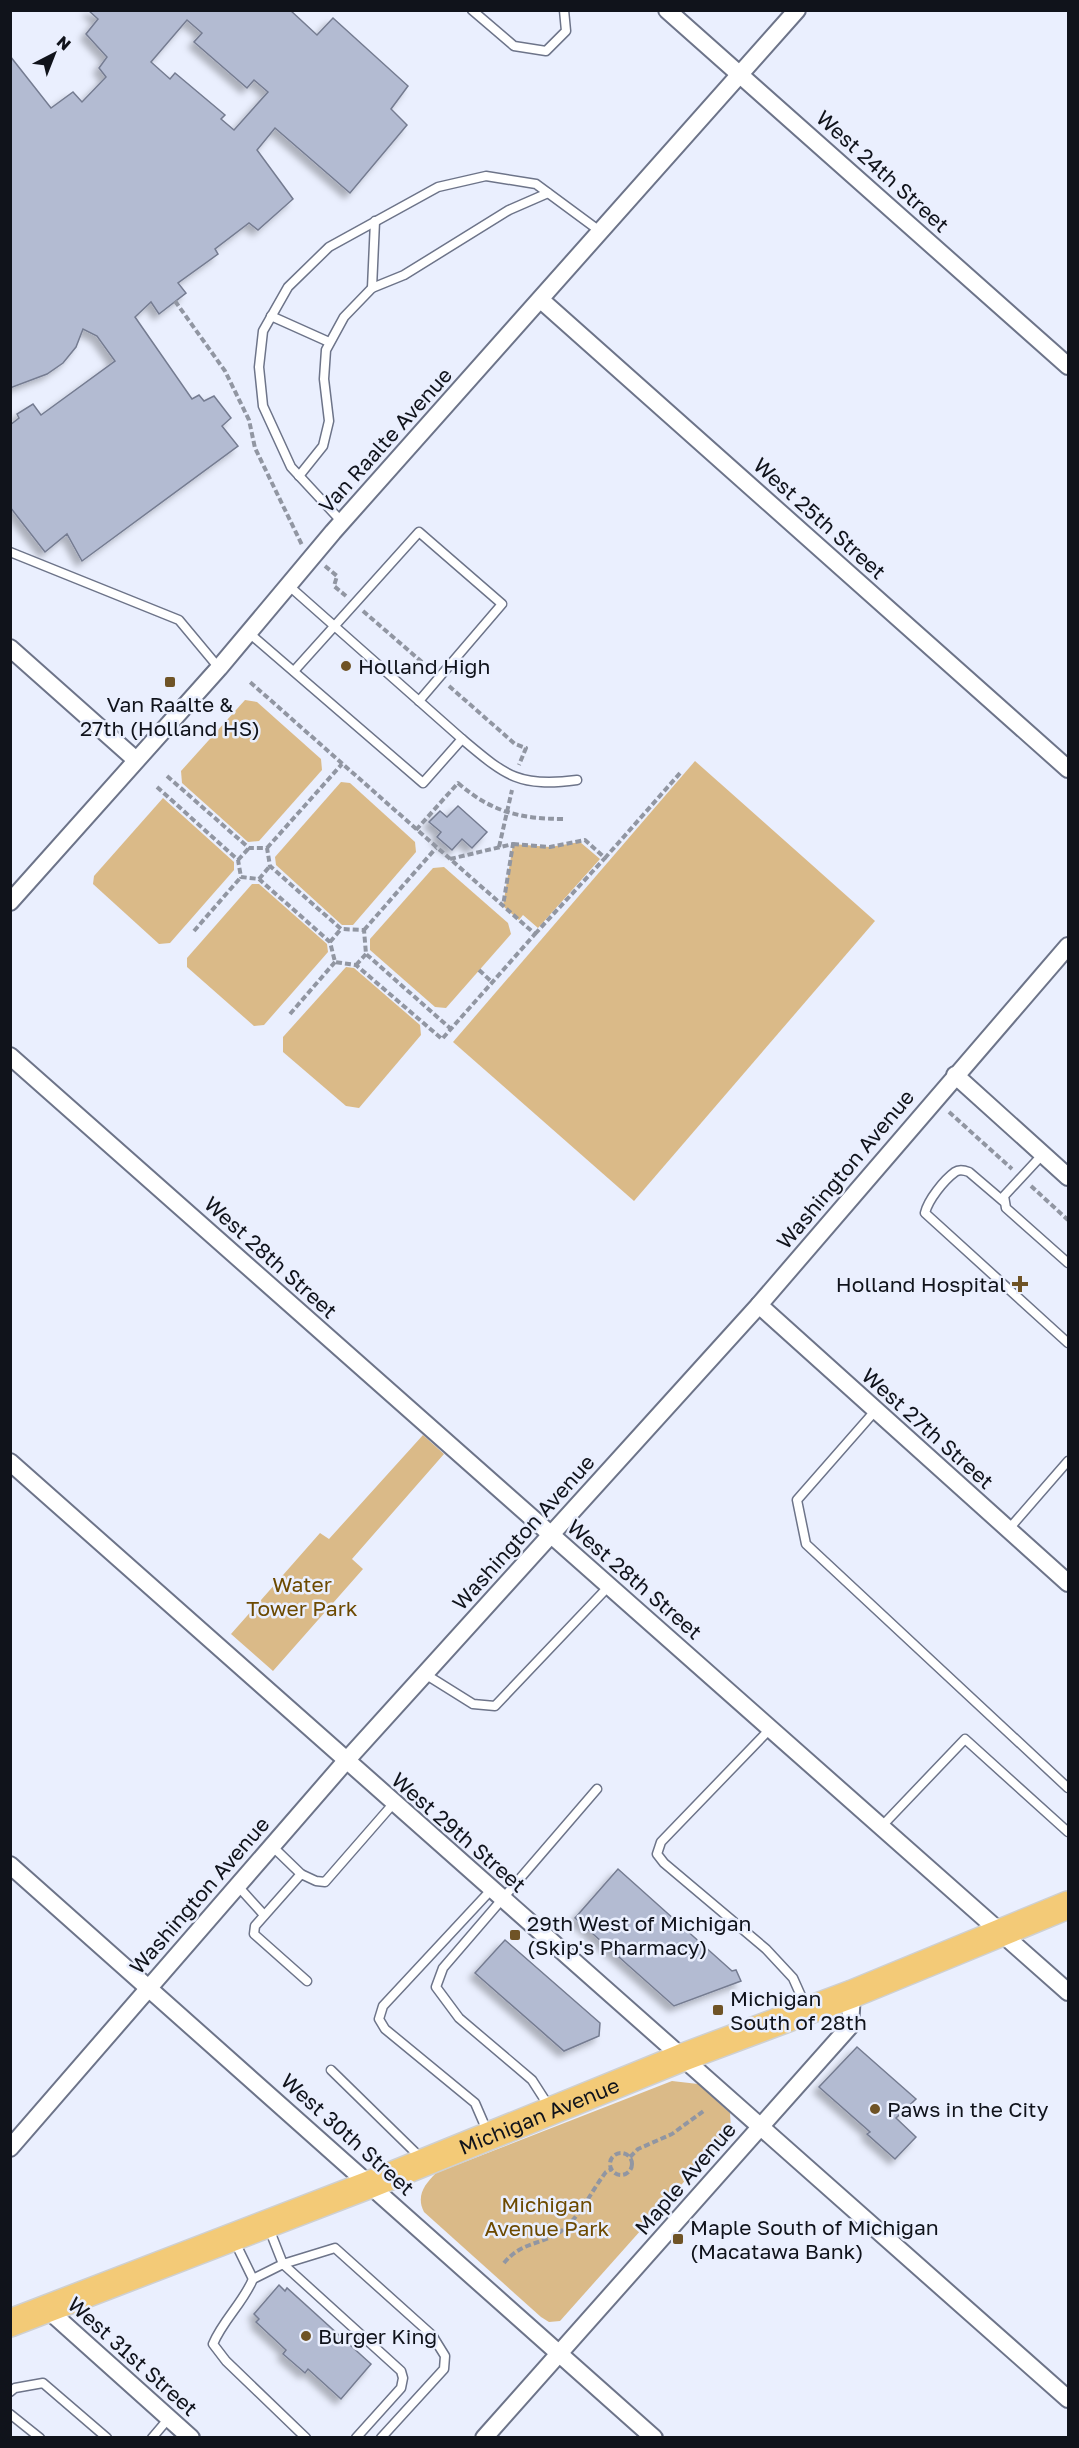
<svg xmlns="http://www.w3.org/2000/svg" width="1079" height="2448" font-family="'Golos Text',sans-serif">
<defs>
<filter id="shadow"><feDropShadow dx="-5.5" dy="5.5" stdDeviation="3" flood-color="#0004"/></filter>
</defs>
<rect width="100%" height="100%" fill="#eaeffe"/>
<g fill="#daba88">
<path d="M245,700L257,702L321,759L322,770L259,841L248,842L182,783L181,771Z"/>
<path d="M695,761L875,921L634,1201L453,1042Z"/>
<path d="M341,782L350,783L415,842L416,852L353,925H342L276,865L275,857Z"/>
<path d="M163,798L234,862V870L170,943L159,944L93,884L94,876Z"/>
<path d="M580,842L600,859L538,928L523,915L519,920L503,906L513,844L550,847Z"/>
<path d="M444,867L508,923L511,934L446,1008L435,1007L370,950V939L433,868Z"/>
<path d="M252,884H259L327,944L328,952L264,1025L254,1026L187,967V958Z"/>
<path d="M346,967L354,968L420,1025L421,1035L359,1108L346,1106L283,1052V1037Z"/>
<path d="M423,1435L444,1454L352,1559L363,1569L273,1671L231,1634L320,1533L329,1539Z"/>
<path d="M672,2081L698,2084L730,2113L731,2129L560,2321L549,2322L541,2317L424,2212C416,2196 424,2185 436,2173Z"/>
</g>
<g fill="#b3bbd2" stroke="#757c91" stroke-width="1.5" fill-rule="evenodd" filter="url(#shadow)">
<path d="M88,10H290L317,35L333,18L408,86L391,109L407,125L350,193L275,128L257,150L293,199L258,230L249,223L215,249L218,254L178,283L186,293L159,314L151,302L135,317L192,399L199,395L204,401L214,396L231,418L222,426L238,446L82,561L67,534L45,552L10,507V425L19,418L17,414L33,404L41,415L115,361L97,336L83,329L76,347L63,363L47,374L10,388V56L51,108L73,92L82,102L106,77L99,68L107,57L86,34L98,19ZM187,20L202,33L194,42L247,88L254,80L268,92L234,130L221,119L225,115L175,73L170,79L151,62Z"/>
<path d="M458,806L487,832L472,848L462,839L452,850L437,837L441,832L429,822L440,811L447,817Z"/>
<path d="M618,1869L732,1971L736,1970L741,1981L674,2006L575,1918Z"/>
<path d="M505,1940L600,2023L599,2036L564,2051L475,1973Z"/>
<path d="M857,2047L916,2099L896,2118L916,2137L895,2159L867,2134L870,2132L819,2087Z"/>
<path d="M279,2285L285,2291L287,2288L371,2364L341,2399L308,2369L305,2373L283,2354L286,2350L256,2322L259,2319L254,2314Z"/>
</g>
<g fill="none" stroke-linecap="round" stroke-linejoin="round">
<defs>
<g id="lane">
<path d="M472,10L514,46L546,51L566,31L564,10"/>
<path d="M372,288L375,221"/>
<path d="M271,316L329,342"/>
<path d="M299,476L323,446L329,421L324,379L326,350L344,317L372,288L404,275L509,210L548,193"/>
<path d="M342,522L291,467L263,406L259,367L263,331L288,287L329,247L438,187L486,176L536,184L601,232"/>
<path d="M10,552L179,620L219,668"/>
<path d="M249,633L423,783L462,739L288,585"/>
<path d="M294,671L419,532L502,604L419,701"/>
<path d="M462,739C505,775 518,788 577,780"/>
<path d="M1043,1154L1004,1196L1006,1208L1068,1263"/>
<path d="M1003,1201L969,1172C964,1170 959,1169 955,1172C944,1180 928,1200 925,1213L1068,1343"/>
<path d="M875,1411L797,1500L806,1544L1068,1788"/>
<path d="M1008,1530L1068,1461"/>
<path d="M425,1674L473,1704L495,1706L609,1586"/>
<path d="M770,1729L661,1842L657,1854L664,1863L766,1949L793,1978L806,2007"/>
<path d="M881,1827L965,1739L1068,1832"/>
<path d="M272,1846L301,1874"/>
<path d="M237,1885L264,1915"/>
<path d="M307,1981L254,1934L255,1926L301,1874L316,1881L325,1882L393,1804"/>
<path d="M331,2070L421,2158"/>
<path d="M550,2108L532,2080L459,2018L436,1987L443,1968L597,1789"/>
<path d="M488,2133L475,2103L385,2029L379,2019L383,2006L491,1890"/>
<path d="M268,2226L283,2264L335,2248L432,2335L445,2356L444,2369L381,2438"/>
<path d="M234,2240L253,2279"/>
<path d="M10,2392L15,2388L43,2383L107,2438"/>
<path d="M10,2414L40,2438"/>
<path d="M152,2438L169,2418"/>
<path d="M306,2438L226,2361L213,2344C223,2320 243,2303 253,2279L283,2264L401,2371L403,2378L401,2388L356,2438"/>
</g>
<g id="street">
<path d="M667,10L1068,366"/>
<path d="M541,300L1068,769"/>
<path d="M10,648L136,760"/>
<path d="M10,902L219,668L333,532L797,10"/>
<path d="M10,1056L1068,1992"/>
<path d="M955,1075L1068,1177"/>
<path d="M759,1305L1068,1583"/>
<path d="M10,1462L1068,2399"/>
<path d="M10,1865L654,2438"/>
<path d="M10,2148L345,1762L759,1305L1068,946"/>
<path d="M46,2308L191,2438"/>
<path d="M484,2438L850,2026L852,1994"/>
</g>
<g id="primary">
<path id="s1" d="M10,2323L371,2184L681,2058L852,1994L1068,1905"/>
</g>
</defs>
<use href="#lane" stroke="#6d7489" stroke-width="11"/>
<use href="#street" stroke="#6d7489" stroke-width="20"/>
<use href="#primary" stroke="#cfd0d1" stroke-width="30"/>
<g stroke="#9196a2" stroke-width="4" stroke-dasharray="6 3" stroke-linecap="butt">
<path d="M175,301L225,371L249,420L255,448L302,545"/>
<path d="M325,566L337,576L334,586L346,596"/>
<path d="M363,611L430,669"/>
<path d="M449,686L515,744L526,748L519,765"/>
<path d="M167,776L249,848H267L270,866L341,929L364,930L366,954L451,1029"/>
<path d="M157,787L238,860L241,877L259,879L330,942L335,962L356,965L442,1039L535,934L250,682"/>
<path d="M416,830L458,783C491,812 521,819 564,819"/>
<path d="M513,844L550,847L585,840L605,858L681,772"/>
<path d="M499,847L512,790"/>
<path d="M267,848L342,764"/>
<path d="M450,859L513,844L503,906"/>
<path d="M238,860L249,848"/>
<path d="M259,879L270,866"/>
<path d="M364,930L436,848"/>
<path d="M194,931L241,877"/>
<path d="M535,934L605,858"/>
<path d="M330,942L341,929"/>
<path d="M356,965L366,954"/>
<path d="M479,970L493,983"/>
<path d="M290,1014L335,962"/>
<path d="M949,1112L1012,1169"/>
<path d="M1031,1186L1068,1220"/>
<circle cx="621" cy="2164" r="11"/>
<path d="M630,2157L638,2149L672,2134L705,2110"/>
<path d="M504,2263C521,2242 540,2245 560,2232C580,2218 591,2191 606,2172L612,2169"/>
</g>
<use href="#lane" stroke="#fff" stroke-width="8"/>
<use href="#street" stroke="#fff" stroke-width="16"/>
<use href="#primary" stroke="#f3ca77" stroke-width="27"/>
</g>
<g fill="#6f5326" stroke="#eaeffe" stroke-width="2">
<circle cx="346" cy="666" r="6"/>
<rect x="164" y="676" width="12" height="12" rx="3"/>
<path d="M1017 1275h6v6h6v6h-6v6h-6v-6h-6v-6h6z"/>
<rect x="509" y="1929" width="12" height="12" rx="3"/>
<rect x="712" y="2004" width="12" height="12" rx="3"/>
<circle cx="875" cy="2109" r="6"/>
<rect x="672" y="2233" width="12" height="12" rx="3"/>
<circle cx="306" cy="2336" r="6"/>
</g>
<g text-anchor="middle" dominant-baseline="central" stroke-width="5" stroke-linejoin="round" paint-order="stroke">
<g font-size="21" fill="#10131b" stroke="#eaeffe">
<text transform="translate(883 171) rotate(42)">West 24th Street</text>
<text transform="translate(385 440) rotate(-48)">Van Raalte Avenue</text>
<text transform="translate(820 518) rotate(42)">West 25th Street</text>
<text transform="translate(845 1169) rotate(-50)">Washington Avenue</text>
<text transform="translate(271 1257) rotate(42)">West 28th Street</text>
<text transform="translate(928 1428) rotate(42)">West 27th Street</text>
<text transform="translate(523 1532) rotate(-48)">Washington Avenue</text>
<text transform="translate(635 1579) rotate(41)">West 28th Street</text>
<text transform="translate(459 1832) rotate(41)">West 29th Street</text>
<text transform="translate(199 1895) rotate(-49)">Washington Avenue</text>
<text stroke="none"><textPath href="#s1" startOffset="568">Michigan Avenue</textPath></text>
<text transform="translate(348 2134) rotate(42)">West 30th Street</text>
<text transform="translate(685 2178) rotate(-49)">Maple Avenue</text>
<text transform="translate(133 2356) rotate(42)">West 31st Street</text>
</g>
<g font-size="21" fill="#10131b" stroke="#eaeffe" text-anchor="start">
<text x="358" y="666">Holland High</text>
<text x="170" y="704" text-anchor="middle">Van Raalte &amp;<tspan x="170" dy="24">27th (Holland HS)</tspan></text>
<text x="1006" y="1284" text-anchor="end">Holland Hospital</text>
<text x="527" y="1923">29th West of Michigan<tspan x="527" dy="24">(Skip's Pharmacy)</tspan></text>
<text x="730" y="1998">Michigan<tspan x="730" dy="24">South of 28th</tspan></text>
<text x="887" y="2109">Paws in the City</text>
<text x="690" y="2227">Maple South of Michigan<tspan x="690" dy="24">(Macatawa Bank)</tspan></text>
<text x="318" y="2336">Burger King</text>
</g>
<g font-size="21" fill="#6c4900" stroke="#eaeffe">
<text x="302" y="1584">Water<tspan x="302" dy="24">Tower Park</tspan></text>
<text x="547" y="2204">Michigan<tspan x="547" dy="24">Avenue Park</tspan></text>
</g>
</g>
<rect width="1079" height="2448" fill="none" stroke="#10131b" stroke-width="24"/>
<g transform="translate(54 54) rotate(42)" stroke="#eaeffe" stroke-width="4.5" paint-order="stroke">
<path d="M0-4.5L10 22L0 15L-10 22Z" fill="#10131b"/>
<text y="-9" font-size="16" font-weight="bold" text-anchor="middle" fill="#10131b">N</text>
</g>
</svg>
